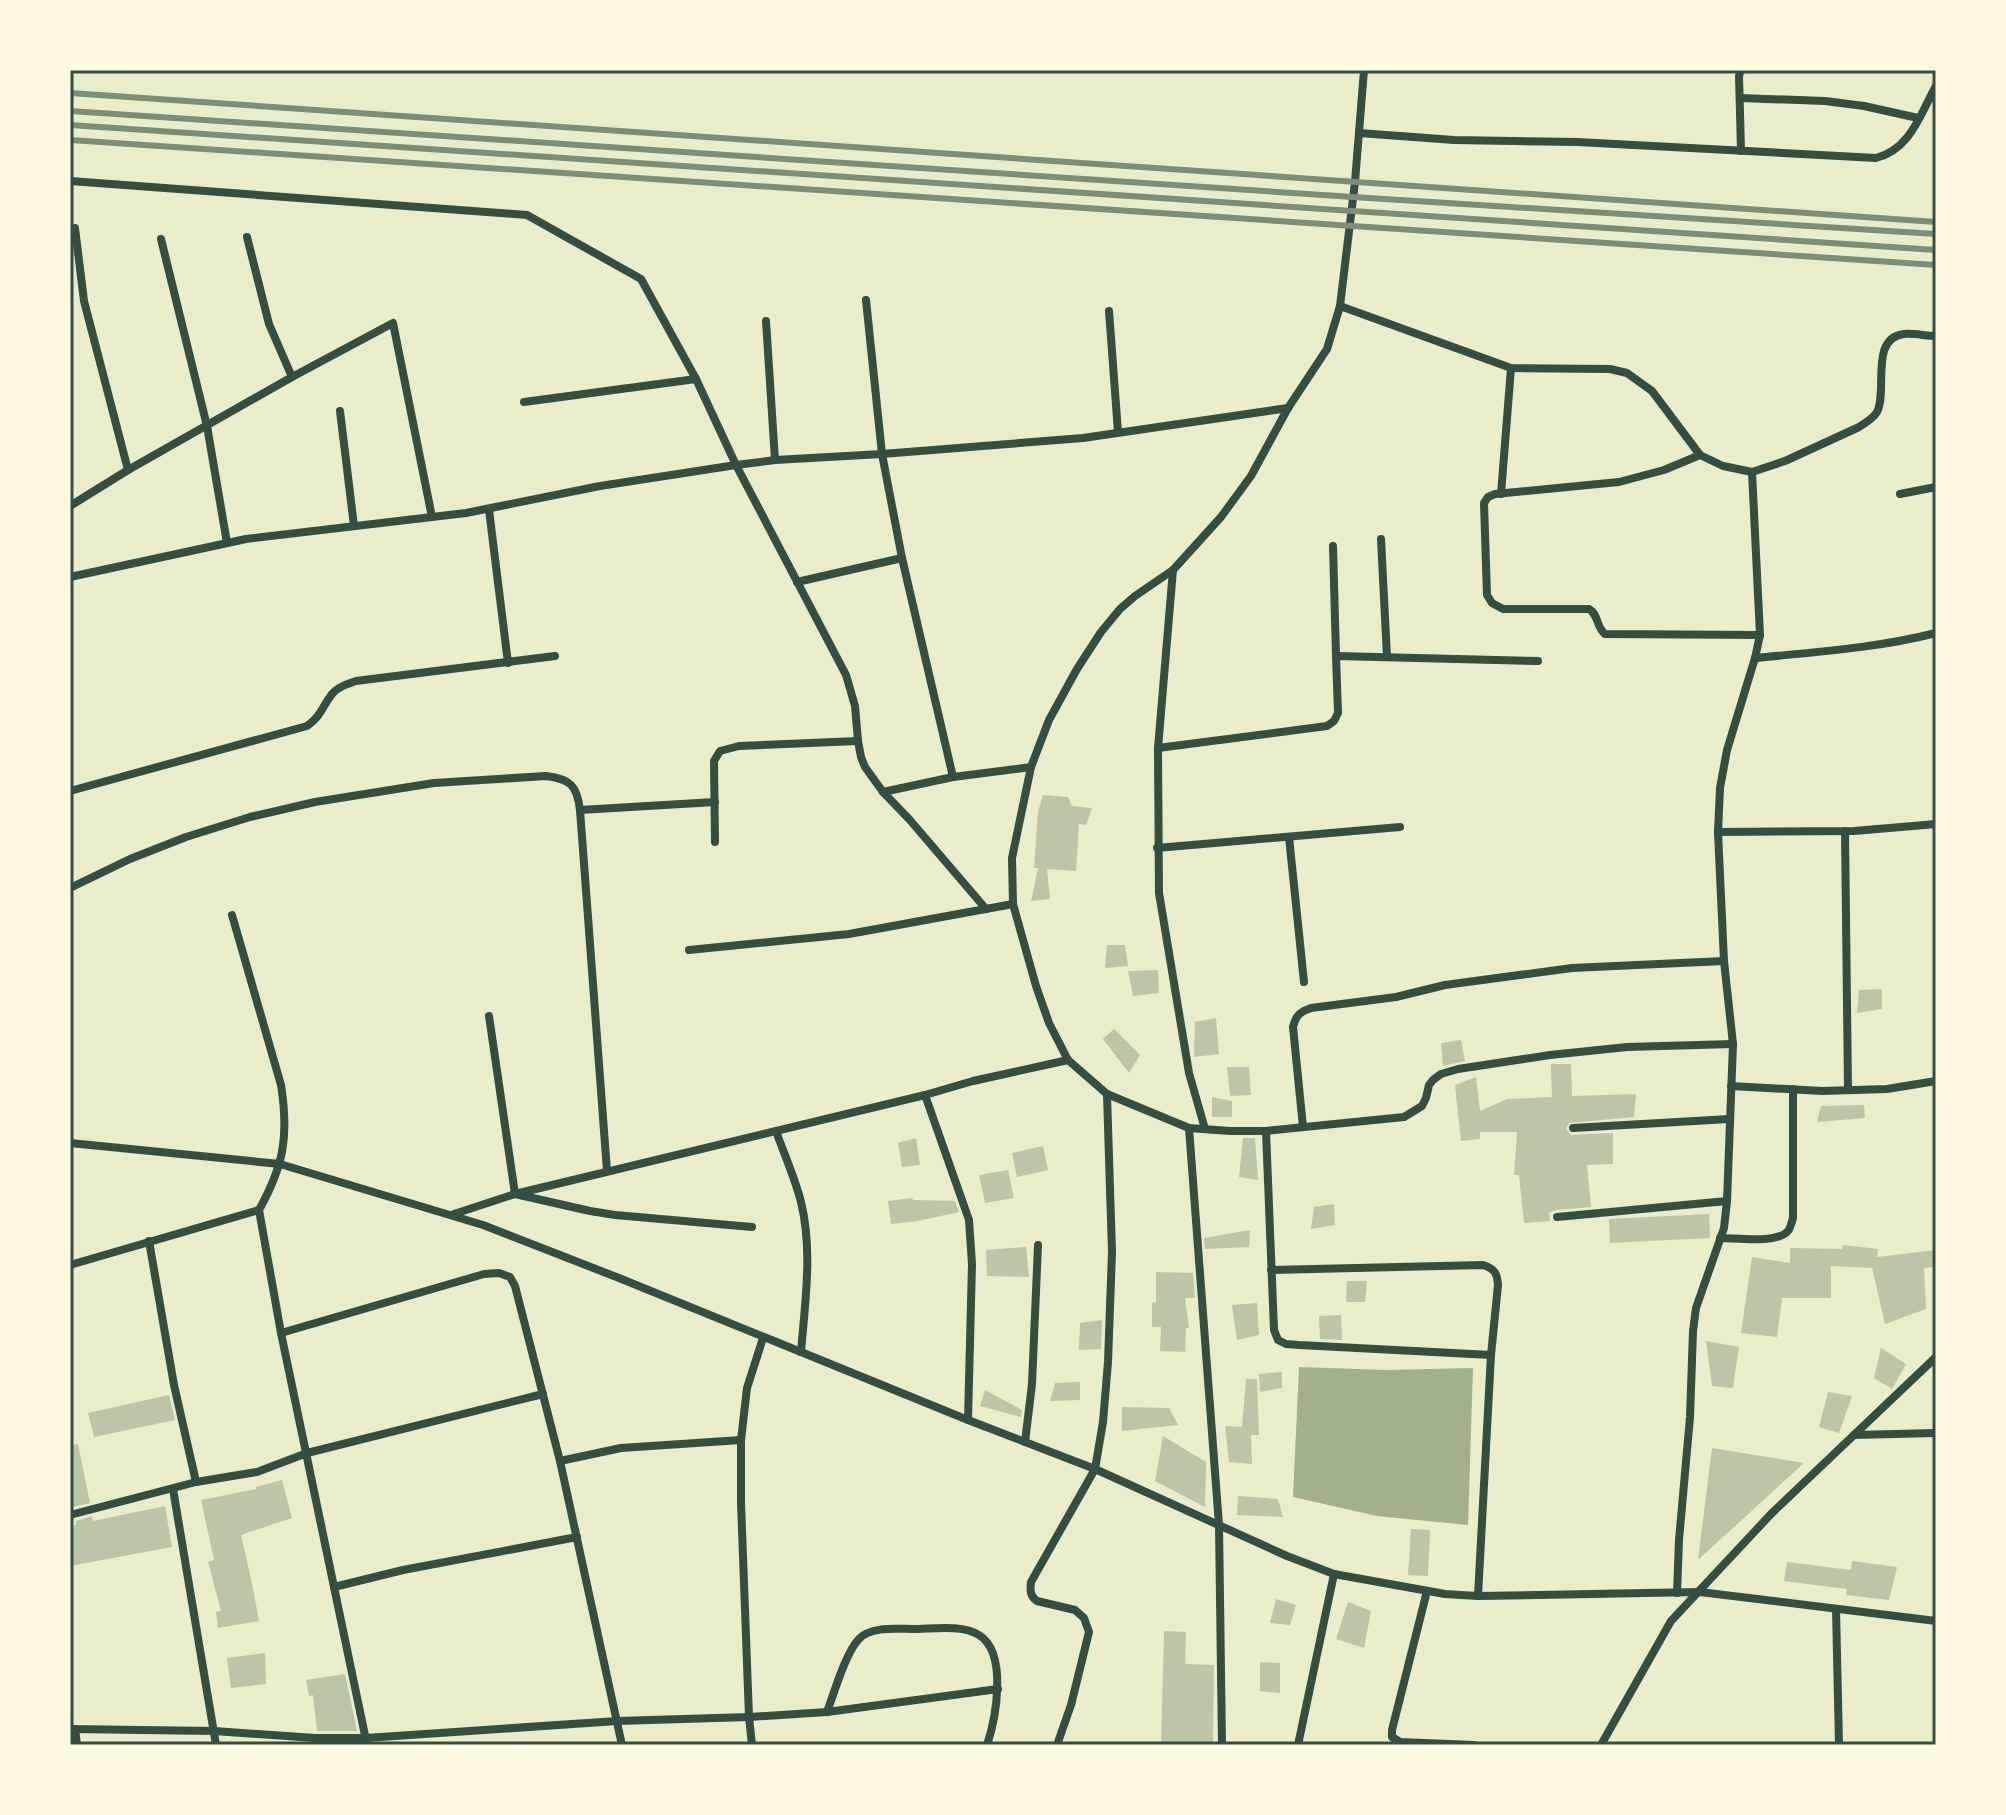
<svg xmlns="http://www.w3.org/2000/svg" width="2006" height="1815" font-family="'Nunito Sans',sans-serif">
<rect width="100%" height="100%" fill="#e9edc9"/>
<path fill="#a3b18a" d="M1299,1367L1386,1370L1473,1368L1468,1525L1377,1516L1293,1497Z"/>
<g fill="#bcc5a7">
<path d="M1043,795L1068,797L1072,806L1092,808L1086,825L1079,824L1076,871L1047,869L1050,899L1031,901L1038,868H1034L1038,812Z"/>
<path d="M1107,945H1125L1128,966L1105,968Z"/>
<path d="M1158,970L1159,993L1133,996L1128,971Z"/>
<path d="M1882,989V1009L1857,1013L1859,990Z"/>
<path d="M1216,1018L1219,1054L1194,1057L1195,1022Z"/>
<path d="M1114,1029L1140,1055L1129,1073L1103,1039Z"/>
<path d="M1461,1040L1465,1061L1443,1066L1441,1043Z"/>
<path d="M1551,1064H1571L1572,1096L1636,1094L1634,1117L1569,1123L1566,1129L1571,1135L1613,1133V1164L1587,1165L1591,1207L1556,1210L1549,1213L1550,1221L1524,1223L1519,1175H1514L1517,1132H1480V1139L1461,1141L1455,1085L1476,1077L1480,1111L1507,1099L1552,1097Z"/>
<path d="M1227,1067H1249L1251,1095L1230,1096Z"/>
<path d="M1212,1097L1232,1101V1117H1212Z"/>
<path d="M1864,1105L1865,1118L1817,1122L1821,1106Z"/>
<path d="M916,1138L920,1165L902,1167L898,1143Z"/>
<path d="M1243,1138H1255L1258,1180L1239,1177Z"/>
<path d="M1043,1146L1048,1170L1017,1177L1012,1153Z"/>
<path d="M1008,1170L1014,1198L985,1203L979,1175Z"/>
<path d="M912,1198L913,1200L955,1201L959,1212L918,1221L891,1224L888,1201Z"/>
<path d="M1334,1204L1335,1225L1311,1229L1314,1207Z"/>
<path d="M1709,1214L1710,1238L1610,1243L1609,1219Z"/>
<path d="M1250,1230L1249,1247L1205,1249L1204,1238Z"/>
<path d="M1843,1245L1878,1249L1877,1257L1936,1250V1267L1924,1268L1926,1309L1885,1324L1872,1268L1831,1266V1298H1782L1777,1337L1741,1333L1752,1257L1790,1263V1248L1842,1249Z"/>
<path d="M1026,1247L1029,1277L987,1276L986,1250Z"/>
<path d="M1156,1272L1193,1273L1195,1298H1185L1189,1328H1186L1185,1352L1160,1351L1161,1327H1152V1303L1156,1302Z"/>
<path d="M1347,1281H1367L1365,1302H1346Z"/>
<path d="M1257,1303L1259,1335L1237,1340L1232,1305Z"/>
<path d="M1341,1315L1342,1340L1320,1339L1319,1316Z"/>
<path d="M1102,1320L1101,1349L1079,1350L1080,1323Z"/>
<path d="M1706,1341L1739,1347L1733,1388L1712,1386Z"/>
<path d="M1881,1348L1906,1364L1892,1389L1874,1378Z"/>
<path d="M1282,1372V1388L1260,1392L1259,1374Z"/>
<path d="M1246,1379H1257L1259,1435H1251L1252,1464L1229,1462L1225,1426L1242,1427Z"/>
<path d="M1080,1382V1400L1050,1401L1055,1383Z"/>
<path d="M985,1390L1022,1410L1021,1417L980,1406Z"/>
<path d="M1828,1392L1852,1396L1839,1433L1819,1427Z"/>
<path d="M169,1395L175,1420L94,1437L88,1413Z"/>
<path d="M1122,1407L1169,1408L1178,1425L1122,1431Z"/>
<path d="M1163,1436L1206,1462L1205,1507L1155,1481Z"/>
<path d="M78,1444L90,1503L73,1507L70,1495V1445Z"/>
<path d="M1712,1448L1804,1463L1698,1560Z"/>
<path d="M282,1480L292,1518L241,1535L252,1583L259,1621L218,1628L216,1612L221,1611L208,1562L214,1560L201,1500L256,1489V1487Z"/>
<path d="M1238,1496L1278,1499L1283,1517L1237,1515Z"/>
<path d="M165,1506L172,1547L70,1566V1526L76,1525V1521L92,1516L93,1521Z"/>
<path d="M1411,1529L1430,1530L1428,1576L1408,1575Z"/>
<path d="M1852,1561L1897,1567L1889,1600L1846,1595L1847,1589L1784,1581L1787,1562L1851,1570Z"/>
<path d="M1276,1599L1296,1605L1290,1625L1270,1623Z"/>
<path d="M1348,1602L1371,1611L1364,1648L1336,1639Z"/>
<path d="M1164,1631L1186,1632L1185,1664L1214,1665L1213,1745H1161Z"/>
<path d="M265,1653L266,1684L231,1688L227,1658Z"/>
<path d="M1260,1662L1280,1663V1693L1260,1691Z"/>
<path d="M345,1674L357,1731H317L313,1695L309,1696L306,1680Z"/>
</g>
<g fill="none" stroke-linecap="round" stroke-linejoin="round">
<g stroke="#344e41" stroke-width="8">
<path d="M1740,98L1825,101L1864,106L1918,118"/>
<path d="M1359,133L1454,140L1577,142L1876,158C1911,149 1920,114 1936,86"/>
<path d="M1741,151L1739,76L1741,70"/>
<path d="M70,181L527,215L641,279L696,379L736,465L846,675L855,706L858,741L861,757L865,767L883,792L909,819L986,909"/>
<path d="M75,228L84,301L128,470"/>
<path d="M247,237L269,324L292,377"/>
<path d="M161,239L207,426L227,543"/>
<path d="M866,300L882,454L902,558L953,777"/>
<path d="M1340,306L1511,368L1610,369L1627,373L1652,391L1700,455L1723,466L1752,472L1785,461L1857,428C1864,424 1873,419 1877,412C1888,391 1869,338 1904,334C1914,333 1926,336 1936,336"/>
<path d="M1109,311L1118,432"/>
<path d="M766,321L775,460"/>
<path d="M524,402L696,379"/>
<path d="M340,411L354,526"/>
<path d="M1700,455L1664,470L1619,482L1495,494L1488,497L1484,503L1487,595L1492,603L1503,609H1589C1599,615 1596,627 1605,634L1760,635"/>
<path d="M1501,494L1511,368"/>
<path d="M1900,494L1936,487"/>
<path d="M70,506L128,470L292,377L393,323L432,517"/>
<path d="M489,510L508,663"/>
<path d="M1381,539L1387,657"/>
<path d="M1333,546L1336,656"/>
<path d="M1173,570L1158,748L1159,893L1189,1073L1205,1129"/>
<path d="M70,577L246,539L466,513L600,486L736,465L775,460L882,454L1083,438L1288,408"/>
<path d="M797,582L902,558"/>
<path d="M1755,658C1816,652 1877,648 1936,633"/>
<path d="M1158,748L1327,726L1334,721L1338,713L1336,656L1538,661"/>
<path d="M70,791L307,726C322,715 322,707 332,694C338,687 347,684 356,681L555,656"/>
<path d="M883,792L953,777L1031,767"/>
<path d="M580,810L715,802"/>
<path d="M1845,831L1848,1090"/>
<path d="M1718,832L1854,831L1936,824"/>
<path d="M1289,837L1304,982"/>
<path d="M715,842L714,761L720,751L739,746L858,741"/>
<path d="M1157,848L1400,827"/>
<path d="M70,888L130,859L186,837L250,817L315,802L434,783L546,776C570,779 577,785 580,810L607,1171"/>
<path d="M232,915L281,1085C289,1136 284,1165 259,1210L281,1333L367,1745"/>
<path d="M689,950L849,934L1013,904"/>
<path d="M489,1016L515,1194L590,1211L615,1215L752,1227"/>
<path d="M1731,1086L1822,1091L1887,1089L1936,1081"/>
<path d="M925,1095L969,1220L972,1264L968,1420"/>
<path d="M1303,1127L1293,1027C1296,1015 1300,1012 1311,1008L1396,997L1445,985L1572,968L1724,961"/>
<path d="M1189,1128L1230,1131H1266L1404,1117L1422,1106L1426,1098L1429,1085L1433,1080L1441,1074L1458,1069L1550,1055L1627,1047L1733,1044"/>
<path d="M1573,1128L1729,1119"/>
<path d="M776,1131C784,1154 795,1178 801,1202C813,1251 805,1302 801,1352"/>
<path d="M1266,1131L1274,1330L1278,1340L1286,1344L1299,1345L1491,1355"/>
<path d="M70,1143L280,1164L483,1225L619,1278L968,1420L1095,1469L1287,1556L1334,1574L1445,1594L1478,1596L1700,1592L1936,1621"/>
<path d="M451,1215L515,1194L925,1095L973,1081L1068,1060"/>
<path d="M1557,1217L1727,1201"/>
<path d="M1720,1238C1737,1238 1777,1244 1788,1231C1790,1229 1792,1221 1793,1218V1089"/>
<path d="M149,1241L174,1385L196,1482"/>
<path d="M70,1265L259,1210"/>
<path d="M1271,1270L1483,1265C1495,1269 1497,1273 1498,1285L1491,1355L1478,1596"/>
<path d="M281,1333L484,1274L499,1273L510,1277L515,1286L560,1461L622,1745"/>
<path d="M1854,1435L1936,1433"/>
<path d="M1025,1442L1032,1384L1038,1245"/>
<path d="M560,1461L621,1448L741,1440"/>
<path d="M173,1489L216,1745"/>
<path d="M70,1515L196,1482L257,1472L307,1453L543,1394"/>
<path d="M334,1587L403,1570L577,1537"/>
<path d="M1427,1591L1392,1730V1737L1400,1742L1474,1745"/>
<path d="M1677,1593L1679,1540L1690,1417L1693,1331L1696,1308L1724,1228L1727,1201L1733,1044L1724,961L1718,832L1720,788L1727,750L1755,658L1760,635L1752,472"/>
<path d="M1836,1609L1839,1745"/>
<path d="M827,1712C834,1693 846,1652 859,1639C871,1626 897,1629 912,1629C932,1629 962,1624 979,1635C1008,1653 996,1718 987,1745"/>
<path d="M70,1729L214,1731L315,1738H366L617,1721L749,1717L827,1712L998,1689"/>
<path d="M75,1729L77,1745"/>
<path d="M752,1745L749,1717L741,1503V1440L747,1388L763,1338"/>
<path d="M1057,1745L1071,1705L1089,1632L1084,1618L1075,1610L1037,1601C1030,1596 1030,1591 1031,1582L1095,1469L1103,1422L1108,1362L1112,1252L1107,1094"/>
<path d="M1222,1745L1219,1525L1189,1128L1107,1094L1068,1060L1049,1023L1036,986L1013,904L1012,858L1031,767L1049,720L1077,669L1101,632L1120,609L1135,596L1173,570L1221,517L1251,476L1288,408L1327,349L1340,306L1355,182L1364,70"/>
<path d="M1298,1745L1334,1574"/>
<path d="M1601,1745L1671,1621L1771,1514L1936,1357"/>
</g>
<g stroke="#7c8e77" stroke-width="6">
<path d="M70,93L1936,222"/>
<path d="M70,111L1353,197L1936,234"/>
<path d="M70,125L1936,250"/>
<path d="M70,140L1936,265"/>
</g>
</g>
<rect width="2006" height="1815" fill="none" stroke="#fefae0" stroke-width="144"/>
<rect x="72" y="72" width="1862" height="1671" fill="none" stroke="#344e41" stroke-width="3"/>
</svg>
